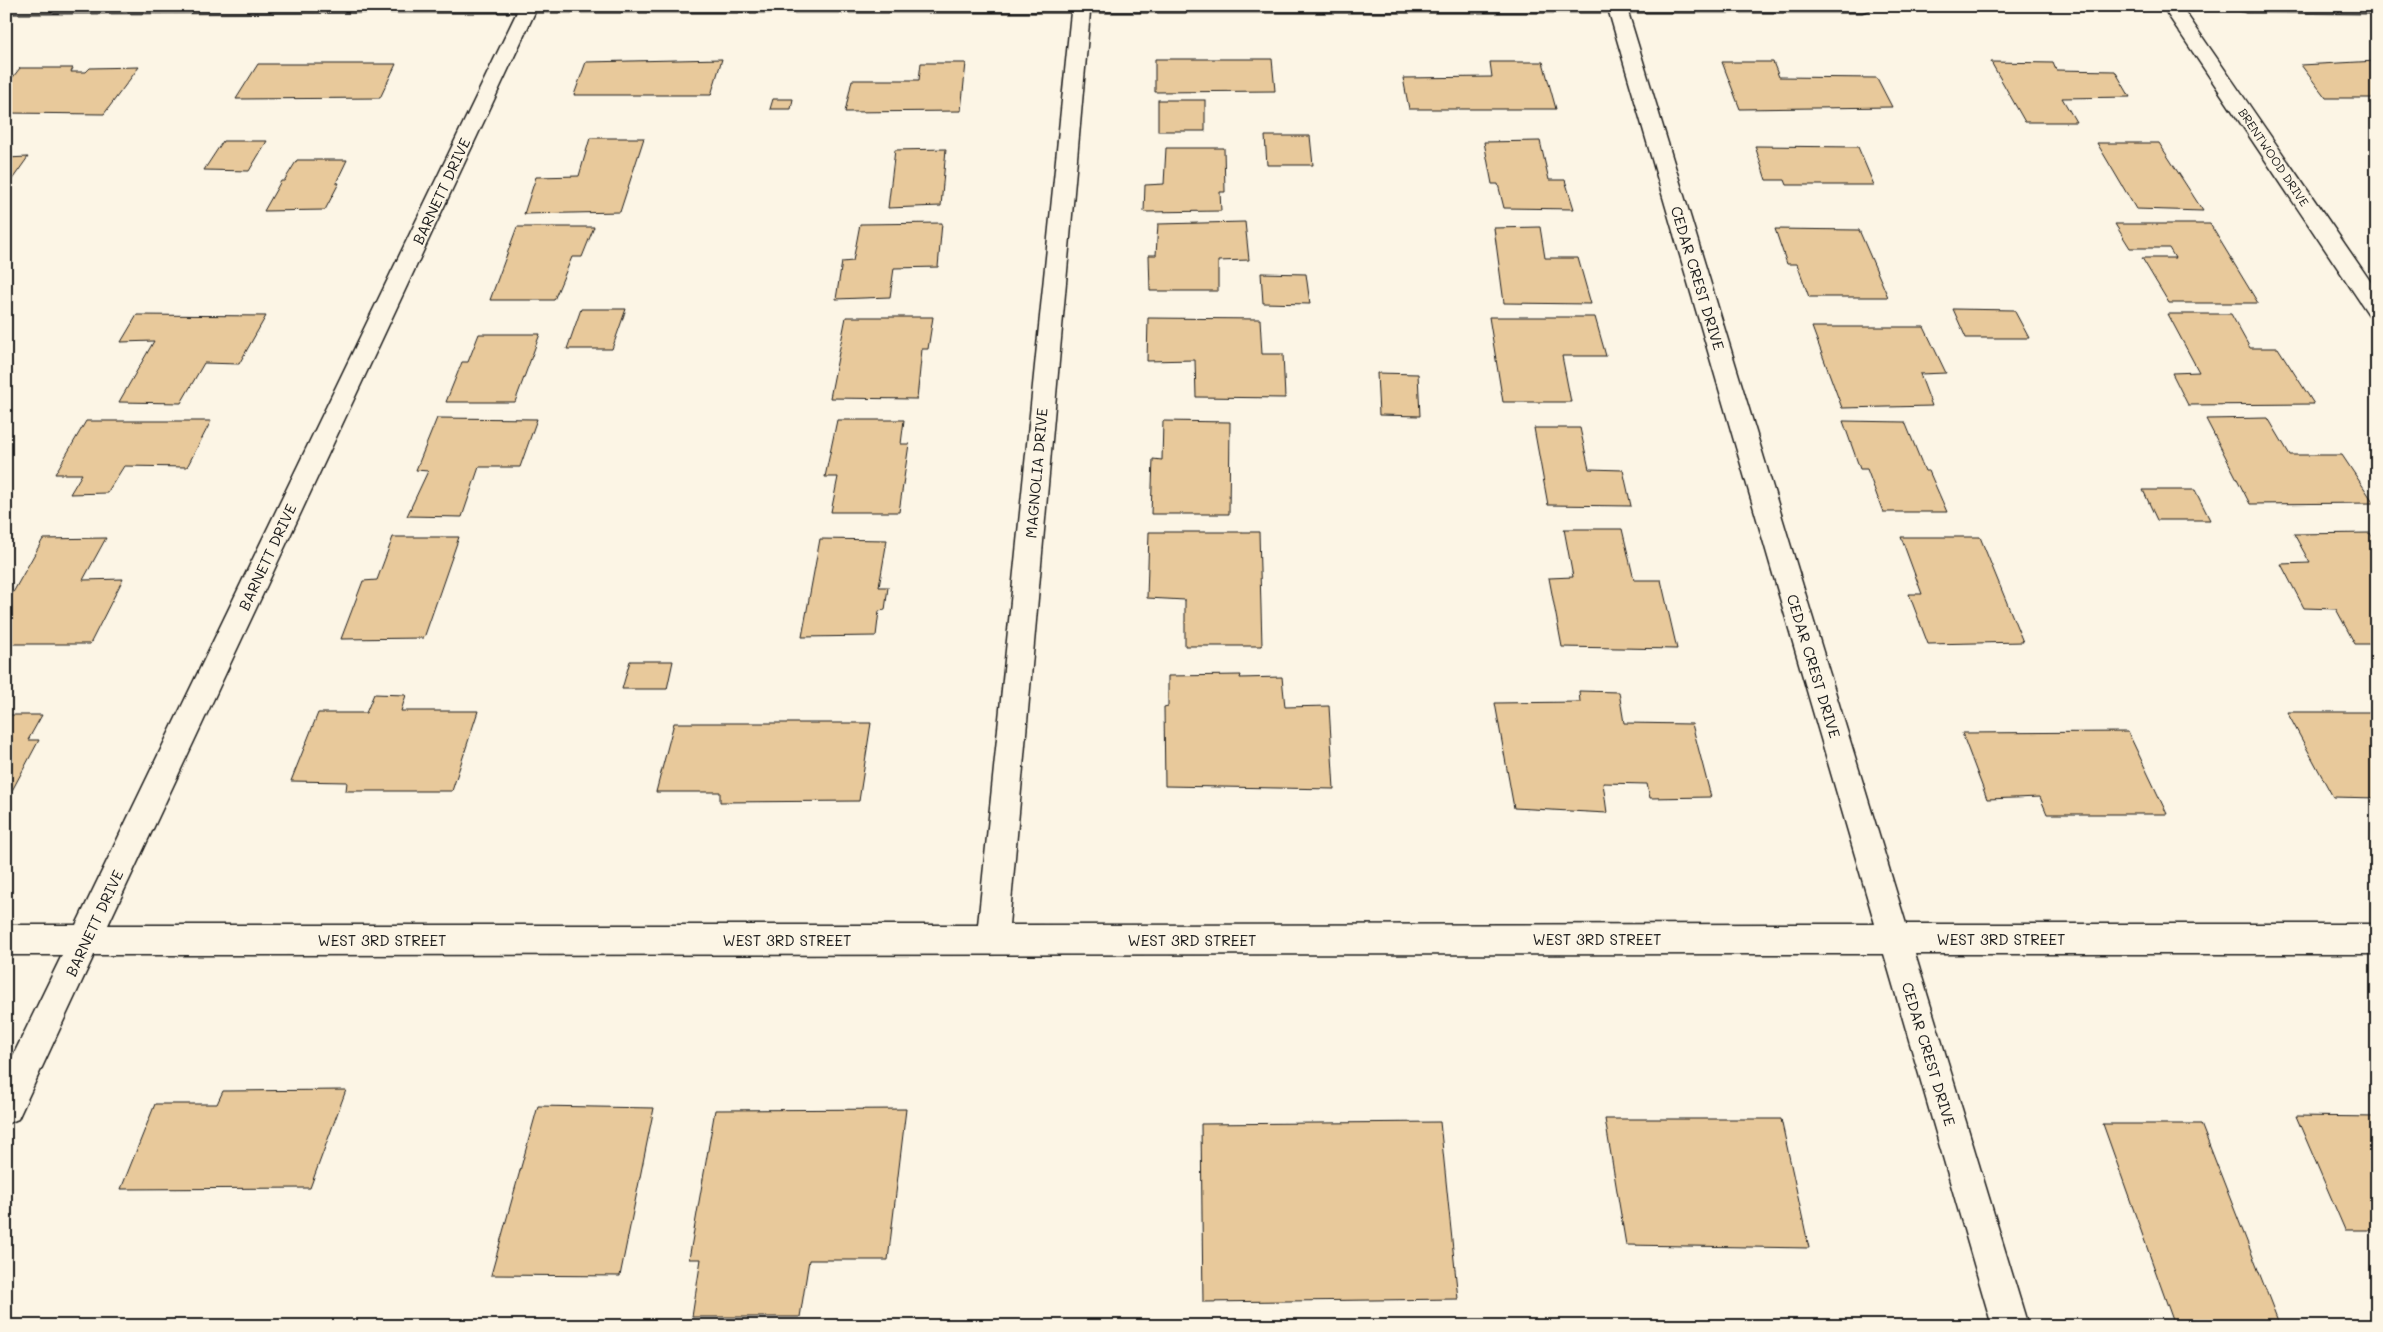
<svg xmlns="http://www.w3.org/2000/svg" width="2383" height="1332" font-family="Mali,sans-serif">
<rect width="100%" height="100%" fill="#fcf5e5"/>
<filter id="ink" filterUnits="userSpaceOnUse"><feTurbulence type="fractalNoise" baseFrequency=".02" numOctaves="2"/><feDisplacementMap in="SourceGraphic" scale="10" xChannelSelector="R" yChannelSelector="G"/><feConvolveMatrix kernelMatrix="1 2 1 2 8 2 1 2 1" color-interpolation-filters="sRGB"/></filter>
<g filter="url(#ink)">
<g fill="#e8c99b" stroke="#1c1c1c">
<path d="M722,59L711,95H574L586,62Z"/>
<path d="M1155,59H1272L1275,91L1155,92Z"/>
<path d="M2377,61V98H2326L2301,65Z"/>
<path d="M1490,62H1543L1556,109H1409L1403,78L1492,77Z"/>
<path d="M1722,62H1773L1779,77L1877,78L1892,107L1740,109Z"/>
<path d="M1991,62L2053,63L2056,70L2115,71L2130,97L2062,98L2076,122H2025Z"/>
<path d="M921,63H966L961,111L845,112L852,80H919Z"/>
<path d="M258,64H396L380,98L236,99Z"/>
<path d="M139,67L104,114L6,113V86L20,68H73L71,72H86L90,68Z"/>
<path d="M773,99H793L791,109H770Z"/>
<rect x="1158" y="100" width="47" height="31"/>
<path d="M1265,136H1310L1313,165H1267Z"/>
<path d="M590,138H644L620,212L524,214L536,177L579,176Z"/>
<path d="M223,141H267L249,171L204,170Z"/>
<path d="M1540,141L1549,180H1565L1574,209L1504,208L1498,184H1492L1484,142Z"/>
<path d="M2097,143H2159L2203,211L2136,209Z"/>
<path d="M1755,146L1858,147L1874,185H1787L1785,180H1766Z"/>
<path d="M1166,148H1224L1225,192H1220L1221,211L1144,212L1145,185L1164,184Z"/>
<path d="M946,149L941,206L888,208L895,150Z"/>
<path d="M28,157L6,188V158Z"/>
<path d="M297,160H347L336,183H339L325,210L264,211L281,181H284Z"/>
<path d="M1245,222L1249,260L1218,261V291H1150L1149,255H1156L1158,224Z"/>
<path d="M942,223L938,267L894,268L890,297L836,299L842,262L853,261L860,224Z"/>
<path d="M2115,224H2210L2258,303H2169L2142,258H2175L2169,248H2130Z"/>
<path d="M517,227H594L582,257H572L554,300H490Z"/>
<path d="M1540,227L1545,258H1578L1591,304L1504,303L1494,228Z"/>
<path d="M1775,229L1859,230L1888,297H1809L1797,264H1787Z"/>
<path d="M1261,273L1306,274L1310,304L1263,303Z"/>
<path d="M581,309H626L612,349H567Z"/>
<path d="M1953,309L2014,310L2029,338H1966Z"/>
<path d="M2168,314H2231L2250,348H2278L2314,404L2188,405L2172,373L2199,372Z"/>
<path d="M137,315L266,316L239,364L204,363L181,403L119,402L154,341L121,342Z"/>
<path d="M846,317H933L928,349H922L917,399L830,398Z"/>
<path d="M1489,317H1595L1606,356H1562L1571,402H1503Z"/>
<path d="M1148,318L1260,319L1262,354H1283L1285,398L1196,397L1195,360L1147,361Z"/>
<path d="M1812,327H1924L1946,373L1920,374L1932,406L1842,408Z"/>
<path d="M479,334H540L515,402H446L462,362H468Z"/>
<path d="M1377,373L1418,374L1420,416L1379,415Z"/>
<path d="M437,418L537,419L520,467H479L462,517L407,516L428,471L416,470Z"/>
<path d="M2268,418L2290,455H2342L2374,503L2250,504L2206,419Z"/>
<path d="M837,420H904L901,444H909L899,512H831L838,477H825Z"/>
<path d="M86,421H211L187,467L124,466L107,493L70,494L82,474H55Z"/>
<path d="M1163,421L1230,422L1229,514H1151L1153,459L1162,460Z"/>
<path d="M1843,421L1905,422L1925,471H1929L1947,512H1883L1867,469H1860Z"/>
<path d="M1534,428H1580L1589,469L1623,470L1631,506L1548,505Z"/>
<path d="M2143,490H2195L2210,520H2157Z"/>
<path d="M1564,529H1622L1634,580H1661L1677,649L1562,647L1549,578L1573,577Z"/>
<path d="M1149,532H1259L1262,646H1185V600L1147,598Z"/>
<path d="M2370,533L2377,545V644H2355L2336,609L2304,608L2281,564L2310,563L2294,534Z"/>
<path d="M393,537H459L424,638L341,639L363,581L377,580Z"/>
<path d="M1901,537H1980L2023,642L1928,644L1909,594H1922Z"/>
<path d="M106,538L83,580L123,579L90,644H6V605L43,539Z"/>
<path d="M820,539L887,540L879,587H888L885,610L879,611L876,636L802,637Z"/>
<path d="M630,661H673L667,689H622Z"/>
<path d="M1241,675L1240,678L1282,677L1285,707L1329,706L1334,789L1165,786L1164,707L1168,706V676Z"/>
<path d="M1579,691L1619,692L1624,723L1692,724L1711,797L1650,798L1647,784L1603,783L1607,813L1514,808L1495,703L1580,702Z"/>
<path d="M374,694L406,695L401,711H478L452,791H346L347,782L291,781L318,713H366Z"/>
<path d="M2287,712H2377V798L2333,797Z"/>
<path d="M6,715H42L28,740H39L7,800Z"/>
<path d="M674,723H871L859,801L720,802V792H656Z"/>
<path d="M2128,732L2167,814H2047L2040,797L1987,799L1962,733Z"/>
<path d="M346,1090L310,1188L121,1189L155,1104H217L223,1091Z"/>
<path d="M538,1106L654,1108L620,1276L491,1275Z"/>
<path d="M906,1109L888,1260H809L800,1317H692L701,1259H689L715,1110Z"/>
<path d="M2296,1116L2377,1117V1230H2345Z"/>
<path d="M1605,1119H1781L1809,1248L1626,1245Z"/>
<path d="M1440,1122L1458,1299L1203,1302L1201,1124Z"/>
<path d="M2103,1124H2201L2280,1326H2175Z"/>
</g>
<g fill="none" stroke-linecap="round" stroke-linejoin="round">
<defs>
<g id="minor">
<path d="M6,6H1871L1869,10L1862,12H1628L1906,924H2377V954H1915L2028,1326H1992L1884,954L94,955L18,1119L6,1124V1070L62,955H6V925H76L517,12L6,13ZM535,12H1071L978,925H108ZM1090,12H1609L1875,924L1009,925Z"/>
<path d="M2162,6H2181L2377,291V317L2369,315Z"/>
<path d="M2237,6H2377V13L2246,12L2239,10Z"/>
</g>
</defs>
<use href="#minor" stroke="#1c1c1c" stroke-width="3"/>
<use href="#minor" fill="#fcf5e5" fill-rule="evenodd"/>
</g>
</g>
<g text-anchor="middle" dominant-baseline="central" stroke-width="4" stroke-linejoin="round" paint-order="stroke">
<g font-size="12" fill="#1c1c1c" stroke="#fcf5e5">
<text transform="translate(2274 157) rotate(56)">BRENTWOOD DRIVE</text>
</g>
<g font-size="15" fill="#1c1c1c" stroke="#fcf5e5">
<text transform="translate(441 191) rotate(-65)">BARNETT DRIVE</text>
<text transform="translate(1698 278) rotate(73)">CEDAR CREST DRIVE</text>
<text transform="translate(1036 473) rotate(-85)">MAGNOLIA DRIVE</text>
<text transform="translate(267 557) rotate(-65)">BARNETT DRIVE</text>
<text transform="translate(1814 666) rotate(73)">CEDAR CREST DRIVE</text>
<text transform="translate(94 923) rotate(-65)">BARNETT DRIVE</text>
<text x="1597" y="939">WEST 3RD STREET</text>
<text x="2001" y="939">WEST 3RD STREET</text>
<text x="382" y="940">WEST 3RD STREET</text>
<text x="787" y="940">WEST 3RD STREET</text>
<text x="1192" y="940">WEST 3RD STREET</text>
<text transform="translate(1929 1054) rotate(73)">CEDAR CREST DRIVE</text>
</g>
</g>
<rect width="2383" height="1332" fill="none" stroke="#fcf5e5" stroke-width="25"/>
<rect x="12" y="12" width="2358" height="1307" fill="none" stroke="#1c1c1c" stroke-width="2" filter="url(#ink)"/>
</svg>
